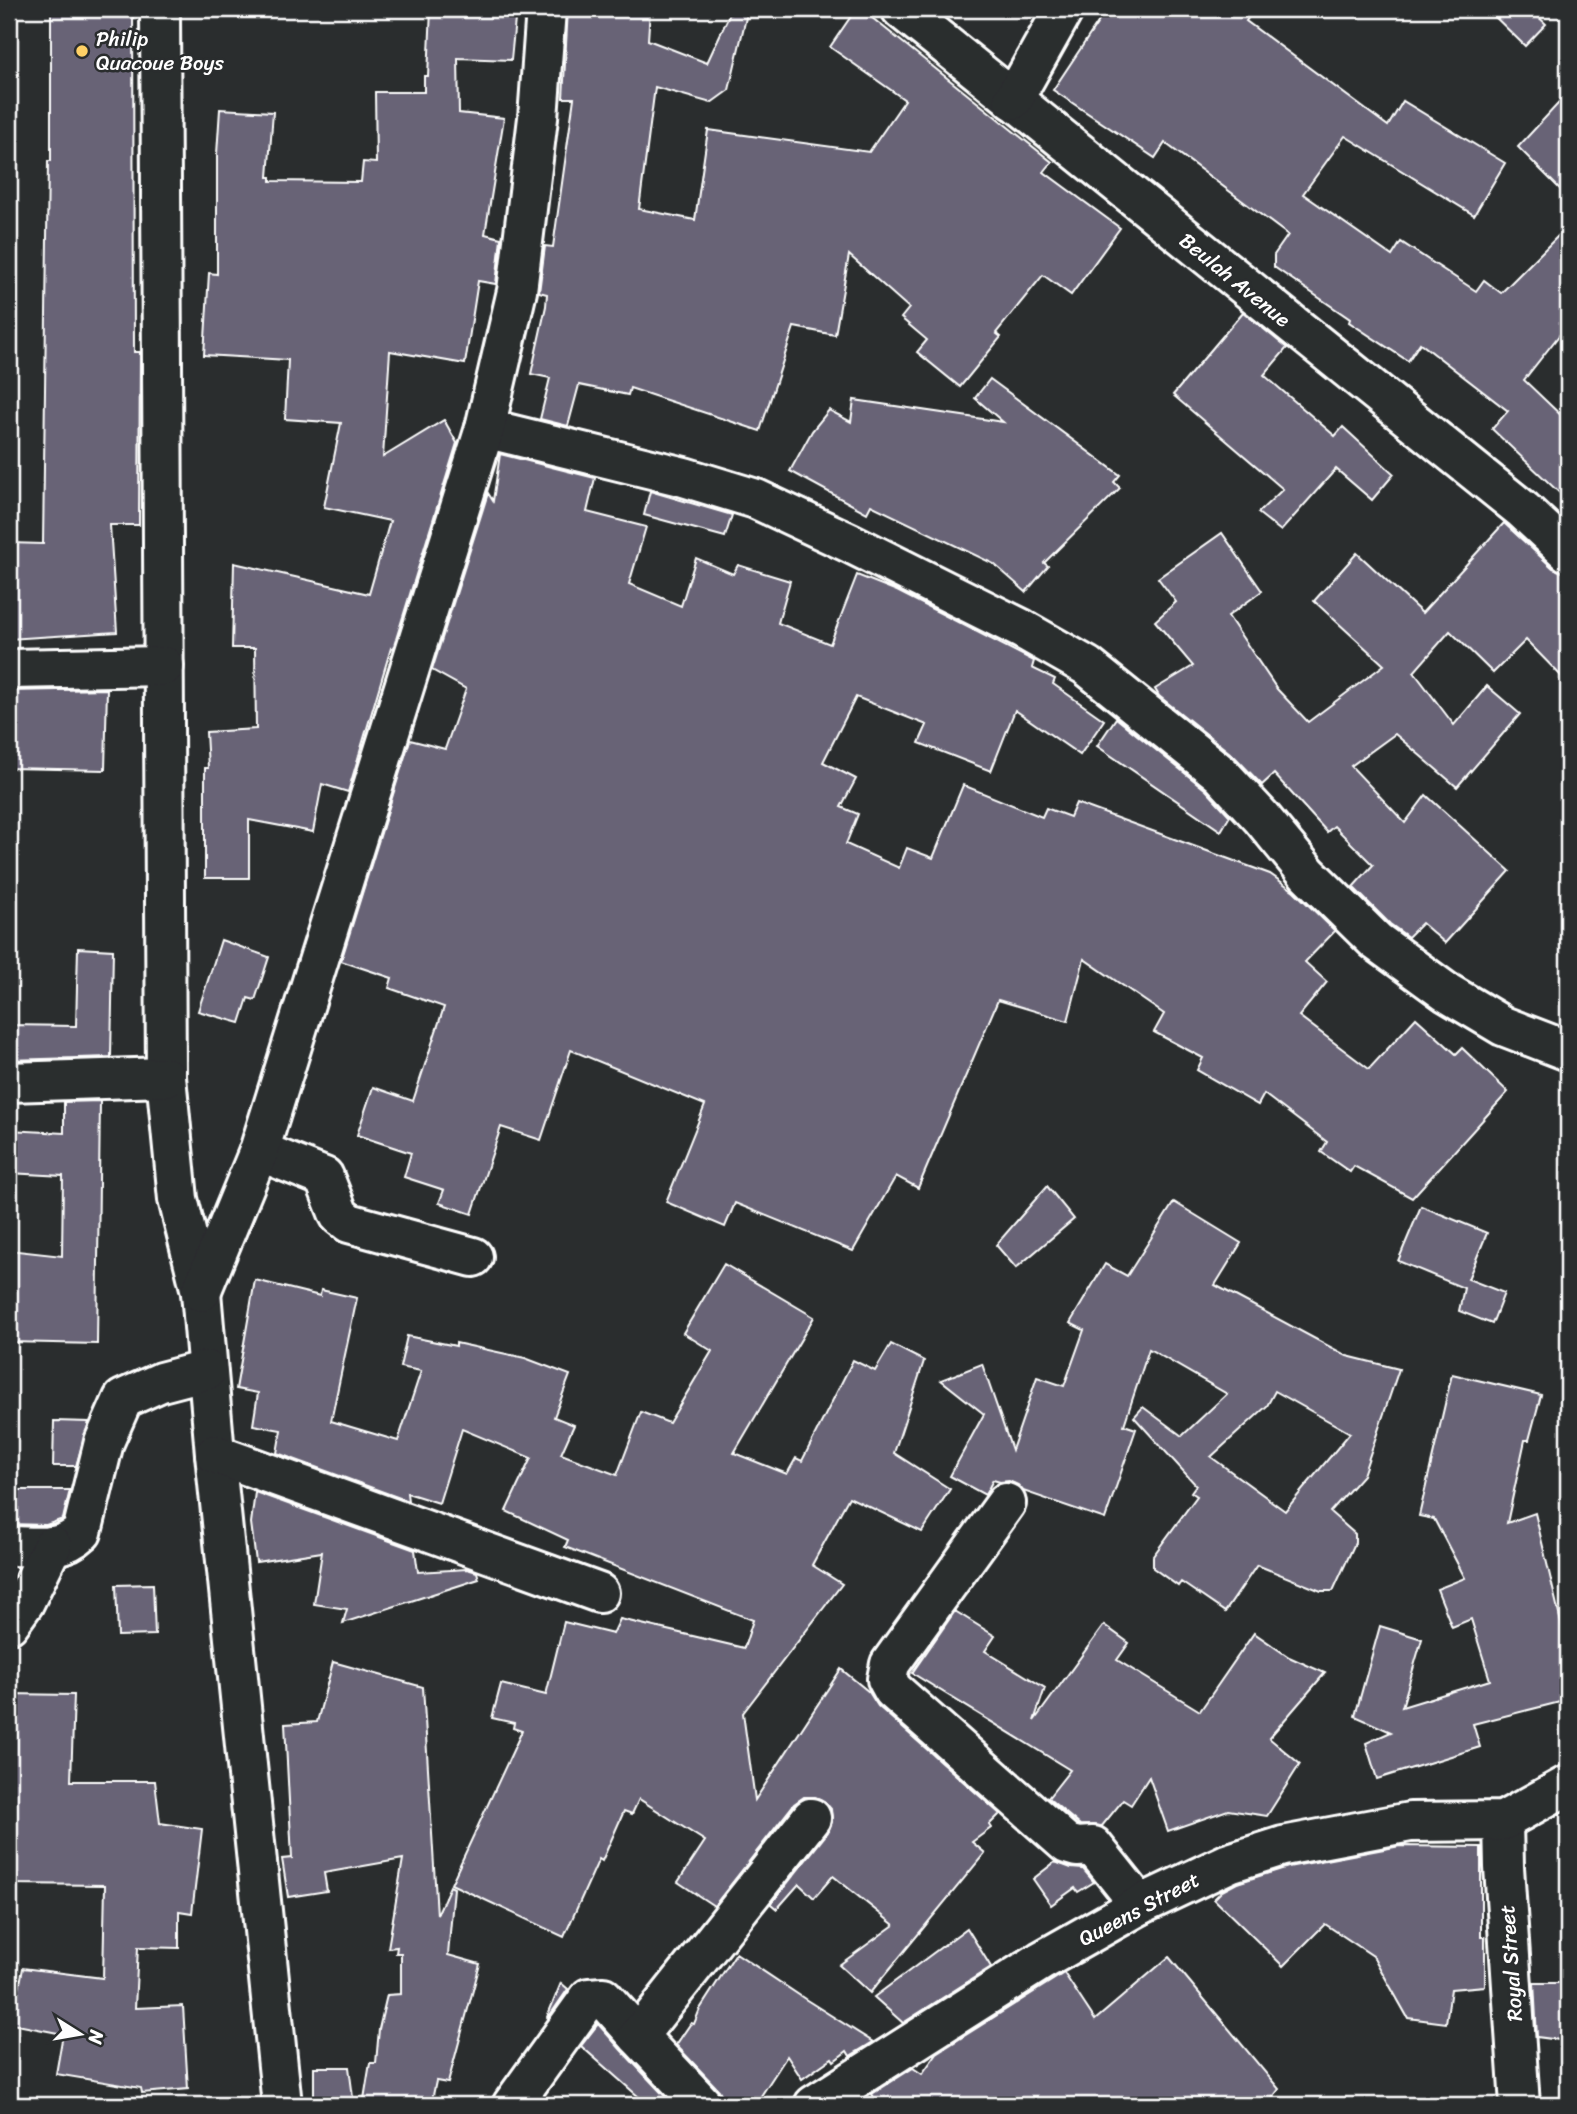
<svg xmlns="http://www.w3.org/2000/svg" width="1577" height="2114" font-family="Sriracha,sans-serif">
<rect width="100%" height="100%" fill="#2a2d2e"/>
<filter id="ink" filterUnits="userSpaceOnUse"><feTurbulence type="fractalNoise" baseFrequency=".0143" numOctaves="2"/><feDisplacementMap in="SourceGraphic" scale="14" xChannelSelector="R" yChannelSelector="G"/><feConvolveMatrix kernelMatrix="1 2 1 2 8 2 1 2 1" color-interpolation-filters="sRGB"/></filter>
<g filter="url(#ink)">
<g fill="#686476" stroke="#fff" stroke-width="2" fill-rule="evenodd">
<path d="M51,9H133L134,352H140L139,525H110L117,632L9,639V543L43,544L48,161H51Z"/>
<path d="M431,9H516L511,60L458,58L459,113L504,118L485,234L501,238L496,284L478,281L465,364L390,351L383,457L444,420L457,443L393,649L391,648L348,792L322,784L313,832L249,820V878H205V768H208L206,732L256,729L255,648H232L234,563L369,594L390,521L324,507L341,423L285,419L288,360L204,355L209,273L217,274V154L220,109L273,112L268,177H271V181L361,182L363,162L376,163L375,92H424V76H428Z"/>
<path d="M568,9H650L648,40L707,63L732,9H748L729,90L711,103L655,87L639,209L695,220L708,130L869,152L905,100L830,47L856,9H861L1052,162L1044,172L1120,228L1071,295L1043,275L996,333L1001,337L960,387L917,352L927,340L901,318L909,308L849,255L835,335L794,327L760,431L630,388L628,395L579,385L568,426L540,419L550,378L531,374L546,306L547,294L539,292L545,246L553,247L574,98H563Z"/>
<path d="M1107,9H1255L1246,21L1388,126L1403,101L1505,163L1474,215L1345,136L1303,194L1392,256L1401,242L1476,291L1484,280L1501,293L1568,226V324L1524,380L1568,422V501L1492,429L1508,411L1420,343L1408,361L1349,322L1350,319L1274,267V255L1288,235L1165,143L1155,158L1053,90Z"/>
<path d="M1487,9H1530L1546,24L1525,46Z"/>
<path d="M1568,93V197L1518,147Z"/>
<path d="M1243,312L1287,348L1264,375L1335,436L1343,427L1394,474L1372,500L1336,469L1281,531L1258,513L1283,489L1173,395Z"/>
<path d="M990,379L1120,475L1114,482L1120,488L1044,563L1048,566L1026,592L994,564L871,505L867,513L790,471L812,431L829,410L851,422L854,400L1003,422L975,398Z"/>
<path d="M500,454L595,478L587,512L646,527L629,584L681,606L696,558L733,574L738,565L790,581L778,623L830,644L857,575L897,591L1034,661L1032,668L1055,679L1053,684L1104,720L1080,755L1015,710L991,771L919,743L927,725L856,697L823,762L856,779L841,807L858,814L846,844L899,868L907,848L933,858L963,785L1042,817L1046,808L1070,817L1076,803L1270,874L1294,891L1335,931L1305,962L1327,982L1299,1016L1369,1069L1416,1018L1456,1054L1462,1048L1508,1092L1412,1198L1354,1166L1350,1172L1321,1152L1327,1142L1264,1094L1258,1105L1197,1070L1203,1058L1154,1032L1164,1014L1084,959L1068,1021L998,1000L918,1188L896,1176L853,1251L735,1203L725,1227L666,1202L705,1105L571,1050L541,1140L501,1127L472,1214L439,1203L444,1190L404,1177L411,1153L357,1135L373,1087L413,1101L444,1007L389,988L392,978L341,961L410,740L445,749L466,689L432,670L488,493L493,501Z"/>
<path d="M650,491L732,515L725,537L644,515Z"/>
<path d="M1504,523L1553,568L1568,573V683L1526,640L1493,673L1450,631L1414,672L1454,725L1487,686L1520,714L1457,787L1395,734L1351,766L1405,823L1426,795L1510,871L1445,943L1422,923L1408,937L1390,924L1353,887L1373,865L1334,826L1327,832L1274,774L1262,785L1235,757L1159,696L1155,689L1193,666L1155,621L1176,602L1158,578L1222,533L1262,591L1228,616L1277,689L1308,722L1384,665L1314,601L1357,553L1422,613Z"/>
<path d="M107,689L105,770L9,768L10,691Z"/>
<path d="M1116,718L1206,790L1230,816L1221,831L1097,746Z"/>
<path d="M221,940L269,957L255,1000L248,998L240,1023L198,1011Z"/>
<path d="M78,948L113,950L111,1057L9,1060V1025L76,1026Z"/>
<path d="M100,1101L97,1344L9,1342V1250L62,1256L63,1176L9,1173V1130L64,1133V1102Z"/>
<path d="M1047,1186L1074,1219L1016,1268L996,1245Z"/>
<path d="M1174,1202L1241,1243L1215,1285L1347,1356L1399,1369L1363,1475L1330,1512L1355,1534V1543L1333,1591H1321L1257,1565L1225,1612L1181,1582L1178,1586L1153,1568V1556L1197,1496L1191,1492L1196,1485L1134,1417L1143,1407L1182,1436L1227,1394L1149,1349L1124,1425L1136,1429L1105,1519L1023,1491L1018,1485L1009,1481L1000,1482L993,1480L985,1495L950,1476L984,1414L941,1380L982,1364L1012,1450L1037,1377L1064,1386L1084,1330L1070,1323L1105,1264L1127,1276ZM1275,1391L1350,1433L1285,1511L1211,1457L1267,1406Z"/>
<path d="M1421,1206L1487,1233L1468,1279L1504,1293L1492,1324L1459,1311L1464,1288L1398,1261Z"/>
<path d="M724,1264L814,1317L734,1453L787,1474L796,1458L802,1461L853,1360L875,1371L891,1344L924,1361L894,1453L950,1489L922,1532L849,1497L812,1565L842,1584L743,1713L755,1800L841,1669L869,1692L878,1706L1000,1814L989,1825L991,1828L972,1842L985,1853L870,1993L839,1965L894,1925L833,1876L814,1898L799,1884L777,1909L771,1904L828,1832L832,1822L831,1809L824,1801L815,1797H804L794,1804L714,1906L678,1882L705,1841L639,1799L632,1814L624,1811L602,1861L599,1859L564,1937L451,1884L522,1731L513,1728L514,1723L492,1718L501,1684L546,1695L564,1622L613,1634L620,1619L744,1648L753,1620L565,1547L568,1540L506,1511L531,1458L462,1429L439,1503L407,1493L408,1501L277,1453L281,1430L253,1425L258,1393L236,1389L255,1280L320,1296L321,1290L357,1298L331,1421L398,1441L421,1371L400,1367L407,1336L456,1346V1343L525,1358L570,1375L554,1417L574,1425L561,1454L617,1475L641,1412L669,1423L712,1351L683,1333Z"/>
<path d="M1452,1374L1541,1395L1529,1440H1525L1507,1523L1535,1513L1568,1652V1700L1473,1724L1480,1747L1377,1779L1366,1743L1391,1732L1355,1716L1380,1626L1422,1639L1402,1707L1490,1680L1471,1619L1452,1627L1437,1589L1465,1578L1434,1519L1419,1516Z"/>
<path d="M54,1421L89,1422L76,1466H53Z"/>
<path d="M9,1490H70L63,1519L46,1525L9,1524Z"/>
<path d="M255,1492L415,1550L418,1572L467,1569L477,1572L479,1579L343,1623L347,1609L314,1604L322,1552L256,1562L251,1523Z"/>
<path d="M153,1584L155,1635L118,1636L116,1585Z"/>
<path d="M955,1611L995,1636L985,1651L1045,1688L1034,1721L1104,1625L1129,1643L1117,1660L1200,1711L1254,1633L1289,1657L1325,1673L1269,1738L1300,1764L1267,1816L1228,1810L1168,1831L1149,1777L1131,1805L1123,1800L1102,1826L1080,1825L1048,1798L1070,1770L912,1673Z"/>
<path d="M333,1662L423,1687L437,1915L450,1886L454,1888L448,1955L480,1964L448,2083L436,2081L431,2105H363L370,2063H376L379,2029L387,1995L401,1994V1953H396L397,1947L388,1948L403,1859L324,1873L327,1891L288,1897L282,1859L292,1858L285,1724L317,1722Z"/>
<path d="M9,1694L74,1695L71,1781H155L160,1823L202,1829L192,1913L179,1911V1948L138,1947L135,2008L183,2006L188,2089L142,2093L141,2088L56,2074L63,2034L12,2024L23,1968L103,1978L105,1885L9,1884Z"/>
<path d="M1400,1846L1481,1847V1937H1485V1986L1451,1989L1446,2023L1408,2018L1373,1956L1325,1924L1283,1966L1214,1899L1222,1891L1237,1883L1288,1867Z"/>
<path d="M1055,1862L1071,1868L1083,1869L1094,1882L1078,1892L1075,1888L1051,1905L1033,1879Z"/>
<path d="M967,1928L991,1967L903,2023L874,1997Z"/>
<path d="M736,1953L805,1999L873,2042L850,2056L847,2051L834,2061L832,2058L802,2079L787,2056L755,2105H724V2099L719,2090L676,2045L691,2023L694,2024L700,2009Z"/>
<path d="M1169,1957L1279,2089L1267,2105H878L872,2094L913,2068L922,2074L937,2053L1064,1973L1095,2020Z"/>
<path d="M561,1983L568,1989L548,2018L547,2017Z"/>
<path d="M1534,1983H1568V2041L1537,2037Z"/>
<path d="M598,2024L622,2051L673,2105H648L581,2046Z"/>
<path d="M314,2067H349L354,2105H314Z"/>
</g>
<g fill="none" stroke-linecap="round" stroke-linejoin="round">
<defs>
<g id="minor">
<path d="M160,9L166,1077L178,1199L201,1292L215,1454L282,2105"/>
<path d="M901,9L1523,510L1568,552"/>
<path d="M1013,100L1064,9"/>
<path d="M485,428L684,477L756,499L850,543L1022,629L1087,666L1221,774L1261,817L1308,874L1376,941L1446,992L1503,1026L1568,1051"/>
<path d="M9,669L164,666"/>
<path d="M9,1082L166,1077"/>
<path d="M259,1151L324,1177L339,1215L349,1223L473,1257"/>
<path d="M201,1292L259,1151L485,428L517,291L538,118L546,9"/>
<path d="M215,1454L599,1593"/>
<path d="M1006,1503L890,1664L887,1679L893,1690L1067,1844L1077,1847L1093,1846L1140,1905"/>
<path d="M9,1546C36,1546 61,1552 82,1532L104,1442L123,1399L161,1382L207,1370"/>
<path d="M9,1624L24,1603L52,1546"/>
<path d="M1503,1821L1504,1867L1520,2105"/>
<path d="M512,2105L589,1998L603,1997L638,2036"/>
<path d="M703,2105L638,2036L811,1818"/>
<path d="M814,2105L1041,1961L1140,1905L1229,1863L1283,1846L1410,1822L1503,1821L1568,1785"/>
</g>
</defs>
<use href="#minor" stroke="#fff" stroke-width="44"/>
<use href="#minor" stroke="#2a2d2e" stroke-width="38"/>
</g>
</g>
<circle fill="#ffd166" stroke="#2a2d2e" stroke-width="2.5" cx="82" cy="51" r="7"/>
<g text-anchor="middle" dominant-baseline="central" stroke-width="5" stroke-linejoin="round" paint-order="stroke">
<g font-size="21" fill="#fff" stroke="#2a2d2e" text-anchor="start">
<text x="96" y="39">Philip<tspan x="96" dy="24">Quacoue Boys</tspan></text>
</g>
<g font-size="21" fill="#fff" stroke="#2a2d2e">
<text transform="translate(1235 280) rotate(39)">Beulah Avenue</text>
<text transform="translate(1139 1909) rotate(-28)">Queens Street</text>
<text transform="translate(1511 1963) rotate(-94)">Royal Street</text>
</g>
</g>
<rect width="1577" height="2114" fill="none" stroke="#2a2d2e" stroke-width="35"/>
<rect x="18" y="18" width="1542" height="2079" fill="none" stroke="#fff" stroke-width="2.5" filter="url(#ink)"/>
<g transform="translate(80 2034) rotate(101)" stroke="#2a2d2e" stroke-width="5" paint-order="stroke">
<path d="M0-5L12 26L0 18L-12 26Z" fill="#ffffff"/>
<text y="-10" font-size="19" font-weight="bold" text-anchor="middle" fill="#ffffff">N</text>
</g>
</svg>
